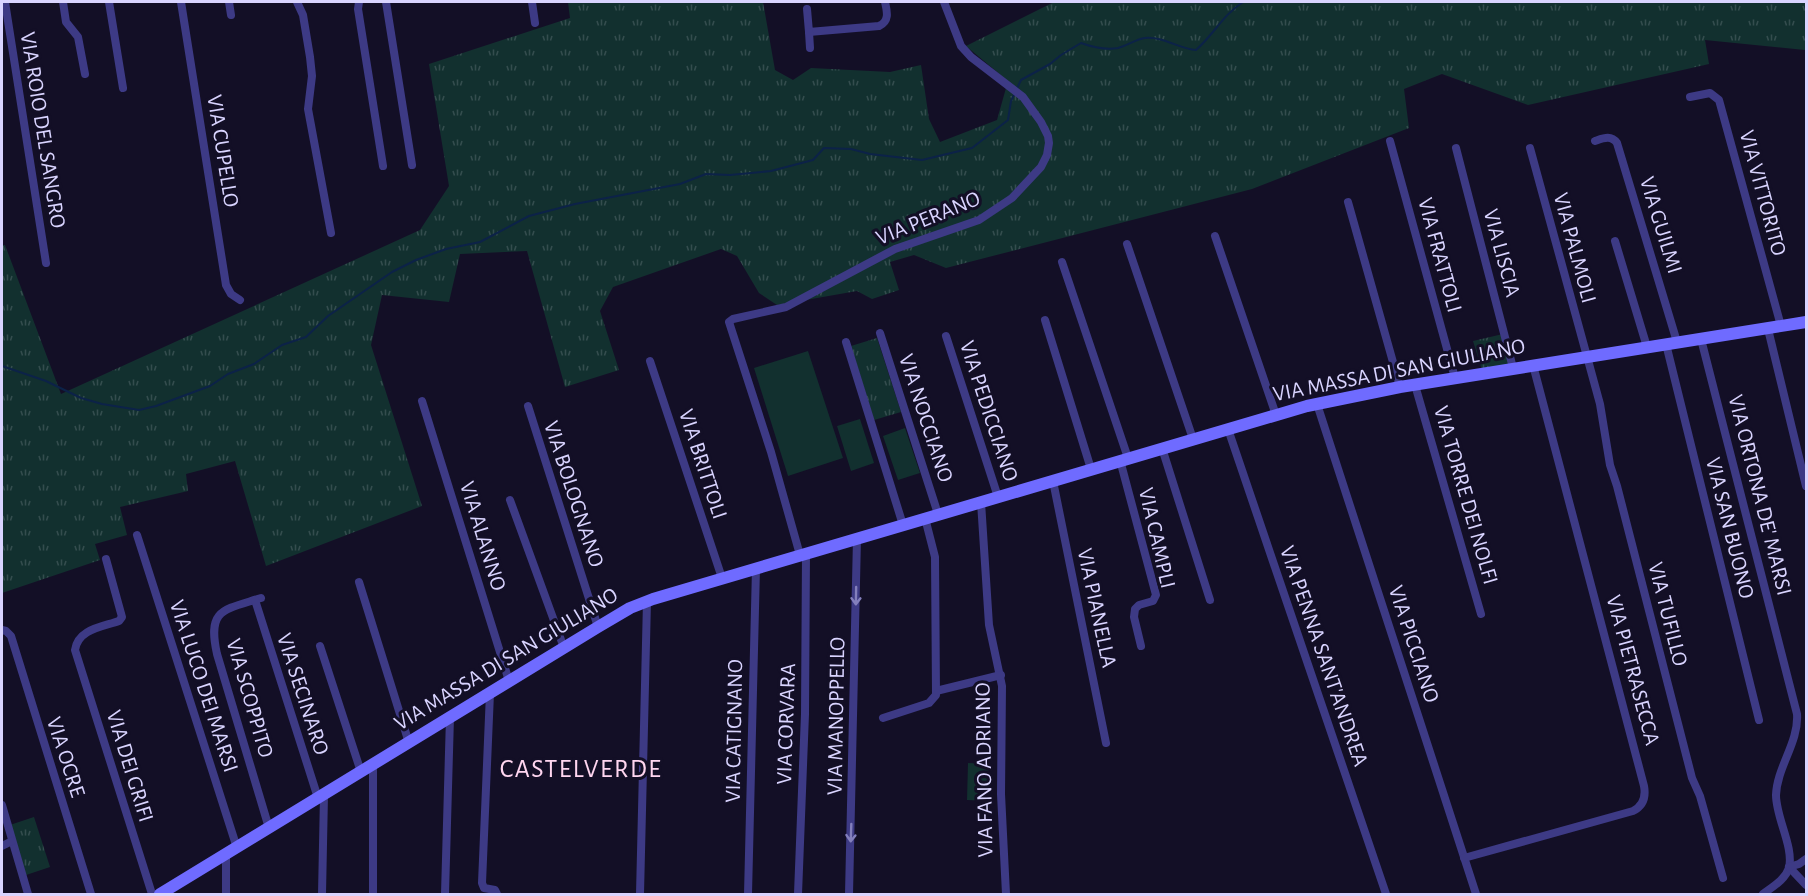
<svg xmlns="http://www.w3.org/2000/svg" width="1808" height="896" font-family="'Alegreya Sans',sans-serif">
<defs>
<pattern id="grass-tufts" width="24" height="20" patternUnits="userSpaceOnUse" patternTransform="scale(1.5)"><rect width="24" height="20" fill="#12302f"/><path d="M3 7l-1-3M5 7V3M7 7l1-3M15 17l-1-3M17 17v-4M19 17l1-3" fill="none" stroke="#344d4e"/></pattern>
</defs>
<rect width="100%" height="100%" fill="#130f26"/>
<g fill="url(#grass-tufts)">
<path d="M568,2H763L775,70L793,80L811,68L890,72L921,65L929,119L940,142L997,120L1008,81L966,46L1054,2H1806V58L1805,50L1705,40L1709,64L1528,105L1442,74L1404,89L1409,128L1252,189L946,268L914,255L890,262L899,290L872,299L857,291L777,305L759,293L737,256L721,249L613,287L600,311L619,370L565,387L527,251L460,254L449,302L382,295L371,345L422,506L266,566L235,461L186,474L188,491L120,507L127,535L95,544L100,560L2,593V245H5L61,394L420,230L449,186L429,64L570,18Z"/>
<path d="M1503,334L1510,364L1482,370L1473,341Z"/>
<path d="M877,338L901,412L874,420L851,346Z"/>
<path d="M34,817L50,867L26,875L10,825Z"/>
</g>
<g fill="#12302f">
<path d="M808,351L843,458L788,476L754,368Z"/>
<path d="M860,419L874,463L851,471L837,426Z"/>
<path d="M905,428L920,473L898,480L883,436Z"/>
<path d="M968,763L989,764L988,801L967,800Z"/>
</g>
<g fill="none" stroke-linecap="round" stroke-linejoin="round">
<path stroke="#0c2248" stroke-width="2" d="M2,366L46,381L81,398L102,404L139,410L156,406L210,386L228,374L254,364L282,345L306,337L328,316L392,272L416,260L446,249L480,242L529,216L575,204L680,184L706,174L730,175L771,171L813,160L824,148L851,149L870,154L922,160L972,148L1008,120L1011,101L1021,80L1050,64L1061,55L1081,43C1092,47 1106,50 1118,48C1127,46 1136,39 1145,38C1162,36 1180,49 1196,50C1214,34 1223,15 1243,2"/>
<g stroke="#3d3a85" stroke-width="8">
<path d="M5,2L46,263"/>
<path d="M63,2L66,22L78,37L85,74"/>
<path d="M109,2L123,88"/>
<path d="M181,2L226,285L231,294L240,300"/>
<path d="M229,2L231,15"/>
<path d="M297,2L303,15L310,57L312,76L308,109L331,233"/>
<path d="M359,2L358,9L383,166"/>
<path d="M386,2L412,165"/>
<path d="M532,2L535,23"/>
<path d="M807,9L809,32L879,26C890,21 887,11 885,2"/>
<path d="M809,32L810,48"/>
<path d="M1690,97L1710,93L1719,100L1781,326"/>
<path d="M1390,141L1455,378"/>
<path d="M1595,141C1604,138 1611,135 1617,143L1677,342"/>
<path d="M1456,148L1513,368"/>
<path d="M1530,148L1600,404L1610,465L1617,486L1692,778L1700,796L1723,878"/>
<path d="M1348,202L1400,387"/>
<path d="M1215,236L1276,415"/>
<path d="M1615,241L1647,347"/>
<path d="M1127,244L1193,439"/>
<path d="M1062,262L1128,458"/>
<path d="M1045,320L1091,469"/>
<path d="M1768,329L1806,486"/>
<path d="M880,333L938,514"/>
<path d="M946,336L998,497"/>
<path d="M1701,339L1797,714C1799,742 1777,767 1776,795C1776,818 1794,847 1789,868C1785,880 1772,887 1763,894"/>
<path d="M846,342L903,525"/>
<path d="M1666,344L1759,720"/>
<path d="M650,361L722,578"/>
<path d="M1415,385L1481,614"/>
<path d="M422,401L509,681"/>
<path d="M1317,404L1476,894"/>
<path d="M528,406L598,627"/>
<path d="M1228,429L1386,894"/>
<path d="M1162,448L1210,600"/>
<path d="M1120,460L1156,595L1153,601L1139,605L1135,609L1134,617L1141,646"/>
<path d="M1053,481L1106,743"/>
<path d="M510,500L564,648"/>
<path d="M981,502L989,625L1002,686L1001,794L1006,894"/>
<path d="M137,535L237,848"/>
<path d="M800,555L771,452L729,322L733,319L786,307L895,249L979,220L1012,198L1041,167L1047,155L1049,143L1048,136L1041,122L1023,97L971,57L961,46L944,2"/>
<path d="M106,559L122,617L119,621C102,627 78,629 75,650L152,894"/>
<path d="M359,582L409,743"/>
<path d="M261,598C223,610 207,609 217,654L269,828"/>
<path d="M255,600L318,798"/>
<path d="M2,630L6,631L11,636L91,894"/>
<path d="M320,646L361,772"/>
<path d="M936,691L1001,675"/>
<path d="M490,693L482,883L484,888L495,890L497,894"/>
<path d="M883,718L929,703L936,695L935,557L925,518"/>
<path d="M2,805L28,894"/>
<path d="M2,846L12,841"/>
<path d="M226,854V894"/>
<path d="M1464,858L1633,811C1643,806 1646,797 1644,786L1533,365"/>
<path d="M1789,867L1806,885"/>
<path d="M1789,867L1799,864L1806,859"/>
<path d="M322,894L324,795"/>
<path d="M373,894V765"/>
<path d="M445,894L450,717"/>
<path d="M640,894L647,601"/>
<path d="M748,894L756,568"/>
<path d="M798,894L805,714L806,553"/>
<path d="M849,894L857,538"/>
</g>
<path stroke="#6f6bff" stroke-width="12" d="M160,894L598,627L630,608L653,599L1307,406L1400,387L1806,322"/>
</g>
<defs><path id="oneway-shaft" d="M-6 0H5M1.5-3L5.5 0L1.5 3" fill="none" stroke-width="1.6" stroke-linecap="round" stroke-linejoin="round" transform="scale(1.5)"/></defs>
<g stroke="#837fbc">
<use href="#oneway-shaft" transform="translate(856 596) rotate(91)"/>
<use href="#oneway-shaft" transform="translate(851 833) rotate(92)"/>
</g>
<g text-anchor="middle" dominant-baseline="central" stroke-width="6" stroke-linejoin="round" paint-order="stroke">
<g font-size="22" fill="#d9d4ff" stroke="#130f26">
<text transform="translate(43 130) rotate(81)">VIA ROIO DEL SANGRO</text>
<text transform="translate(223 151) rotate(81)">VIA CUPELLO</text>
<text transform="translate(1763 193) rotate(75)">VIA VITTORITO</text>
<text transform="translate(928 218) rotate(-22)">VIA PERANO</text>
<text transform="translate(1661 225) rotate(73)">VIA GUILMI</text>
<text transform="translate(1575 248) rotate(75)">VIA PALMOLI</text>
<text transform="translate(1502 253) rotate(75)">VIA LISCIA</text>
<text transform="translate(1440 255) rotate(75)">VIA FRATTOLI</text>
<text transform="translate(1399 370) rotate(-11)">VIA MASSA DI SAN GIULIANO</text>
<text transform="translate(989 411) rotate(72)">VIA PEDICCIANO</text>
<text transform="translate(926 418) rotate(72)">VIA NOCCIANO</text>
<text transform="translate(703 464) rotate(72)">VIA BRITTOLI</text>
<text transform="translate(574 494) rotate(72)">VIA BOLOGNANO</text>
<text transform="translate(1466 495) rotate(74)">VIA TORRE DEI NOLFI</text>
<text transform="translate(1760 495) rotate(76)">VIA ORTONA DE' MARSI</text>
<text transform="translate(1730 528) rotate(76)">VIA SAN BUONO</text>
<text transform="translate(483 536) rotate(73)">VIA ALANNO</text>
<text transform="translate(1157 538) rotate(77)">VIA CAMPLI</text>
<text transform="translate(1097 608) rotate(78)">VIA PIANELLA</text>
<text transform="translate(1668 614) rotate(76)">VIA TUFILLO</text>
<text transform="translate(1414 644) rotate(72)">VIA PICCIANO</text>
<text transform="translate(1324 656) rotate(71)">VIA PENNA SANT'ANDREA</text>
<text transform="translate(506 659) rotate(-31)">VIA MASSA DI SAN GIULIANO</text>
<text transform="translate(1633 670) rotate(75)">VIA PIETRASECCA</text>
<text transform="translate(204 686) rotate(72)">VIA LUCO DEI MARSI</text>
<text transform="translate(303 694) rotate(72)">VIA SECINARO</text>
<text transform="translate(250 698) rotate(74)">VIA SCOPPITO</text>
<text transform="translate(836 716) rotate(-89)">VIA MANOPPELLO</text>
<text transform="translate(786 724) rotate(-88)">VIA CORVARA</text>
<text transform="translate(734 731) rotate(-89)">VIA CATIGNANO</text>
<text transform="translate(66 757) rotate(72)">VIA OCRE</text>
<text transform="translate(130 766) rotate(73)">VIA DEI GRIFI</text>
<text transform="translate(984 770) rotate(-91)">VIA FANO ADRIANO</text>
</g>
<g font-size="26" letter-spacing="1.5" fill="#ffd6f0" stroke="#130f26">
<text x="581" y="769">CASTELVERDE</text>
</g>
</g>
<rect width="1808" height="896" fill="none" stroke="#d9d4ff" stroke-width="6"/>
</svg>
